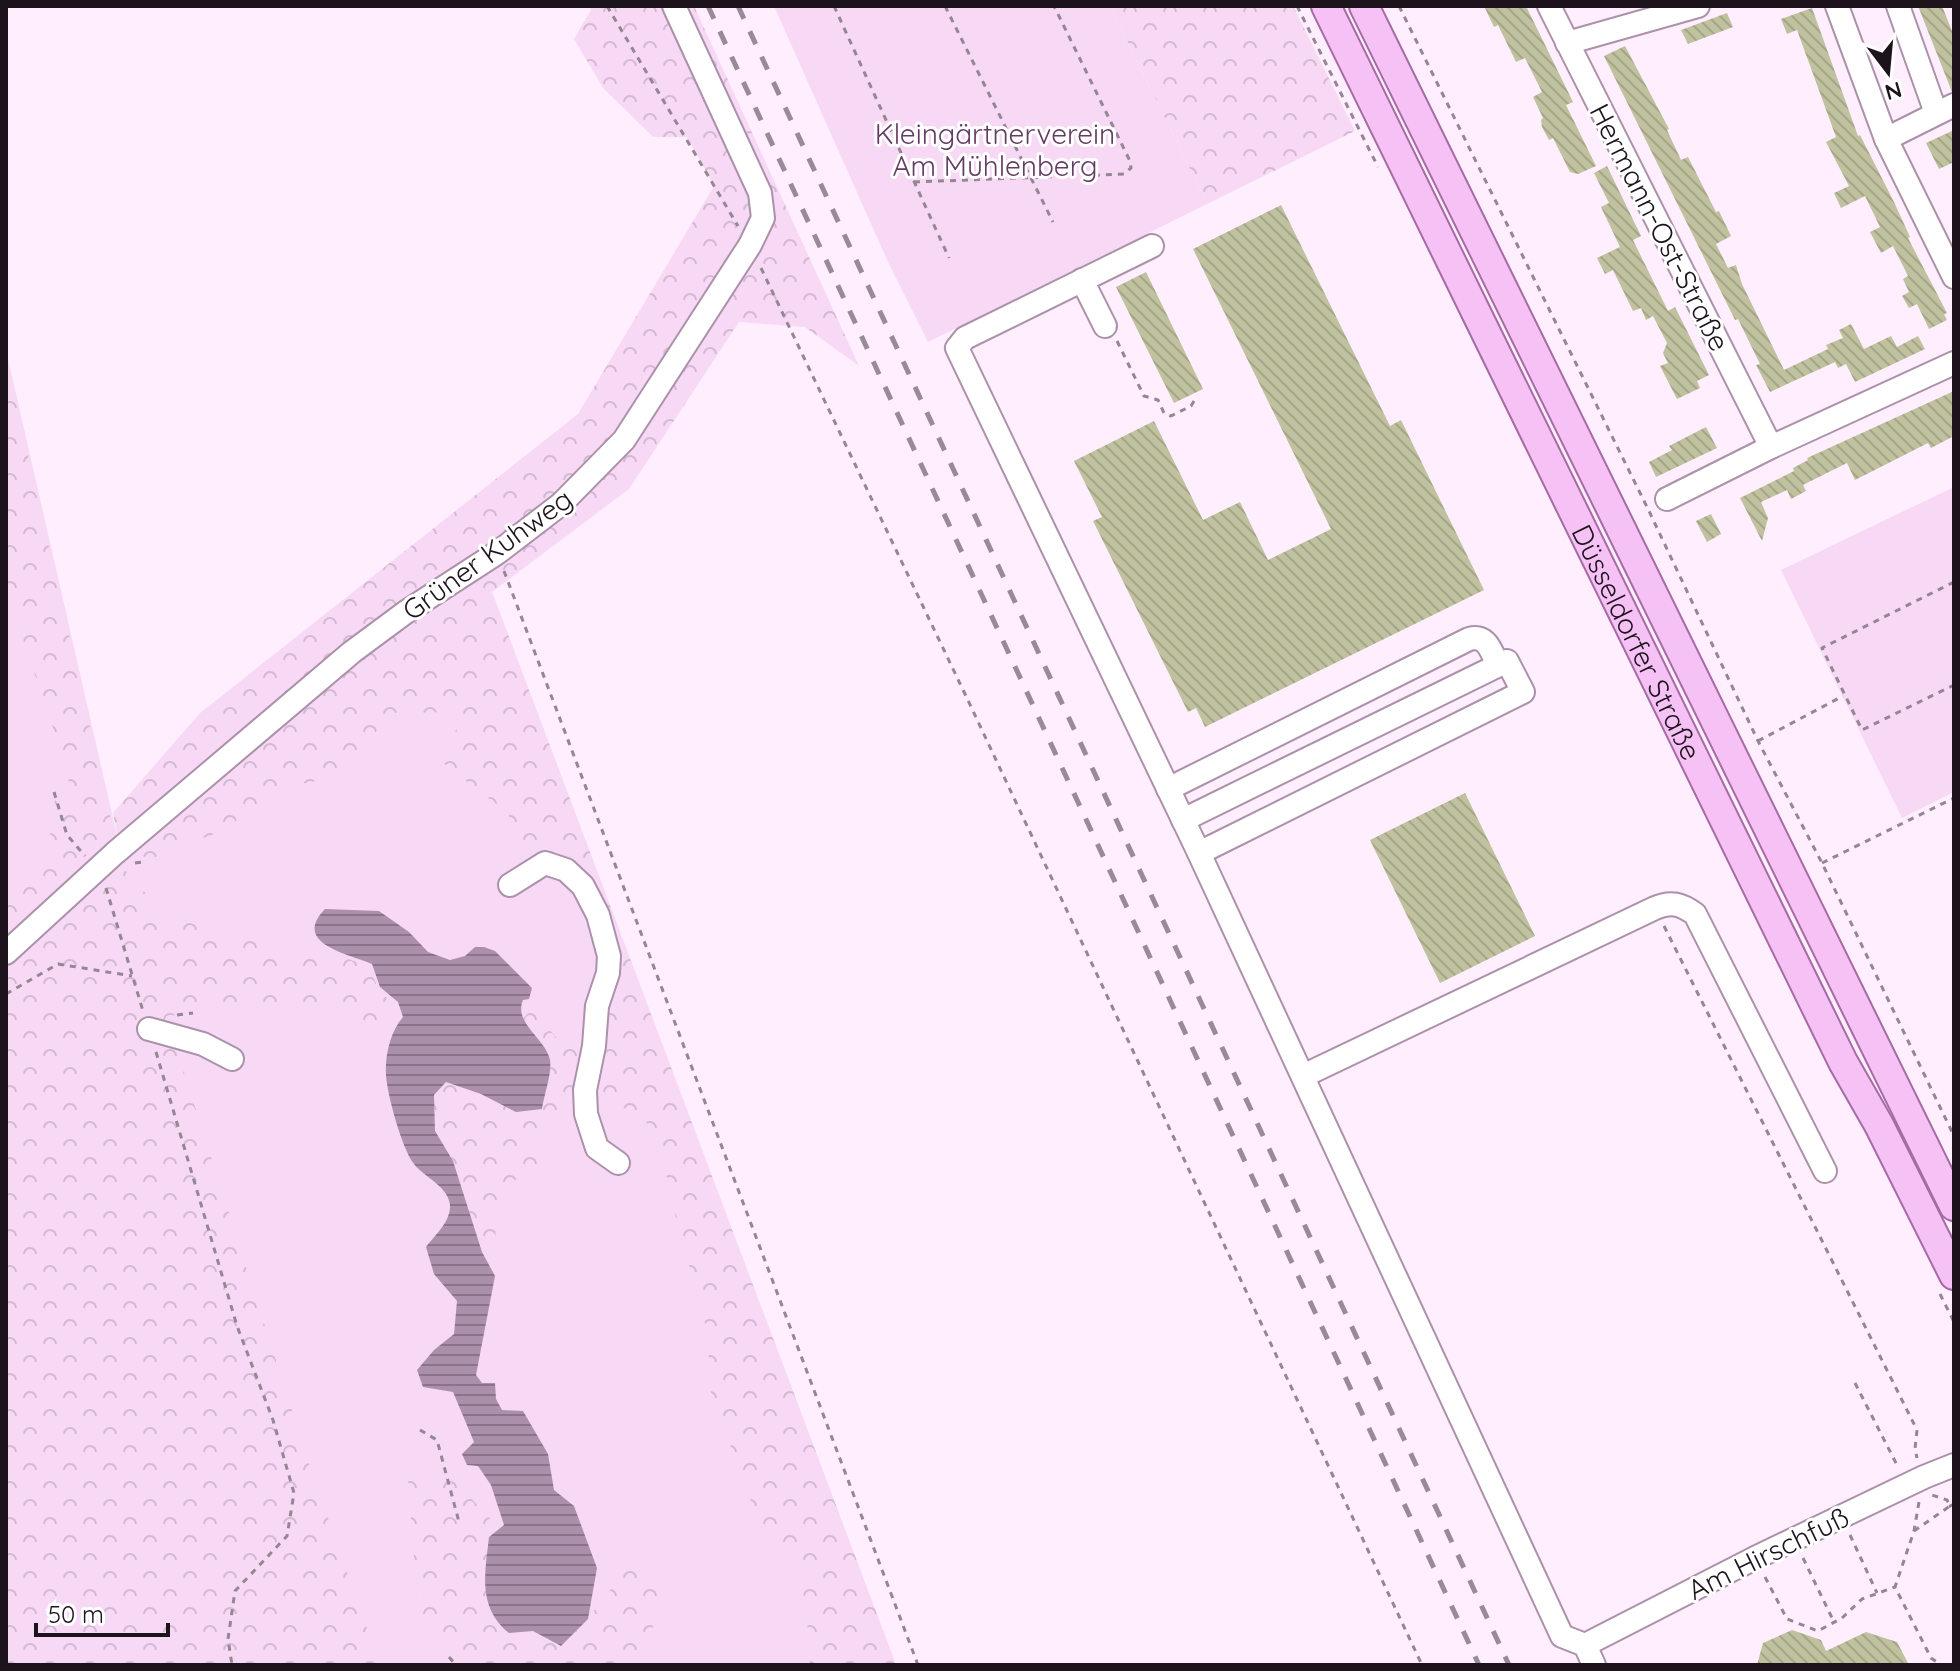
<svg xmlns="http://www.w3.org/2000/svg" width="1960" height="1671" font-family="Quicksand,sans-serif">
<defs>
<pattern id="forest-crowns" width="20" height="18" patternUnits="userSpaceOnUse" patternTransform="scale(2)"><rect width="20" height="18" fill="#f7d9f6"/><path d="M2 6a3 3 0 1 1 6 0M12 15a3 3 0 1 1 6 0" fill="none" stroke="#d3b9d2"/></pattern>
<pattern id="water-rules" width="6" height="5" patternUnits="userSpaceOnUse" patternTransform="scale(2)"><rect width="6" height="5" fill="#ac8fab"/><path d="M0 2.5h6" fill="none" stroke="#8b748a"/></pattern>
<pattern id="building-back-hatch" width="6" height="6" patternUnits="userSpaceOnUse" patternTransform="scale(2)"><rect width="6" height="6" fill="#c0c19f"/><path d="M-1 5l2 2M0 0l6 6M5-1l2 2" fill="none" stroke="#a5a588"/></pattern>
</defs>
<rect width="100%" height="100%" fill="#ffeefe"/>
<g fill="#f7d9f6">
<path d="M774,6H1110L1207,204L928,342L888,262Z"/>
<path d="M6,350L121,853L492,592L896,1665H6Z"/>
<path d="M1954,487V792L1902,818L1781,570Z"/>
</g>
<g fill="url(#forest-crowns)">
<path d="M589,6H694L859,366L805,327L739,322L629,489L492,592L896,1665H810L806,1602L791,1559L765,1539L710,1390L708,1334L676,1218L656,1129L601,1093L573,1100L537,1141L539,1175L498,1184L495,1243L482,1252L453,1161L435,1131L434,1094L446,1082L481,1094L519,1023L532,1009L560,1042L573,1035L593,1033L601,1048L616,1045L597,971L607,931L589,885L541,859L514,833L508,813L443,763L463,712L385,713L356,774L289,786L219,832L153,858L121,853L113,813L200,713L578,414L714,186L687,137H653L603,88L574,39L591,10Z"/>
<path d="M1110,6H1293L1355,131L1207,204Z"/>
<path d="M6,358L117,846L6,946V903L58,846L42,821L70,778L6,589Z"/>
<path d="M114,858L167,917L255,940L290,968L323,949L369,967L379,991L395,1005L399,1016L384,1030L317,1002L166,1016L308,1461L380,1665H6V958Z"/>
<path d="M453,1479L494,1523L489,1537L509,1633L533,1631L561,1646L588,1619L627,1568L650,1566L669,1587L638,1665H524L518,1656L504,1655V1665H467L461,1658L420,1635L408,1480Z"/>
</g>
<path fill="url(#water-rules)" d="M325,909L379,911L409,932L428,952L450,960L465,956L475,947H484L495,951L532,988L529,999L523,1000C513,1023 546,1039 550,1060C552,1074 544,1095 542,1109L516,1112L481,1094L446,1082L434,1095L435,1131L453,1161L482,1252L495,1276L476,1375L482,1383H495L496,1399L502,1410L523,1411L548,1454L554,1490L574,1506L597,1568L588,1619L561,1646L533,1631L509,1633C477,1607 485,1573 489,1537L504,1525L491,1485L478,1466L467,1465L462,1454L474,1442L453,1392L423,1387L417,1370L434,1350L454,1334L457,1301L434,1274L426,1247C436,1234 451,1221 450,1205C448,1186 424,1177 414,1164C402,1149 387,1094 386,1075C385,1055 390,1032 403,1017L398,1002L380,987L372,964C349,954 291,944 325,909Z"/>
<g fill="url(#building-back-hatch)">
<path d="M1484,6H1526L1573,102L1566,105L1596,166L1578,174L1570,172L1553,138L1549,140L1542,127L1541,120L1543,118L1533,97L1542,92L1525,58L1516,62L1498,25L1494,27Z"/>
<path d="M1918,6H1942L1954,36V91L1952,92Z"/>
<path d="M1812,8L1858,136L1860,135L1894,202L1910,237L1908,238L1947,313L1944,314L1947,320L1929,329L1917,304L1909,308L1902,296L1909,292L1903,279L1908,276L1893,246L1881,253L1870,232L1880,227L1865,196L1841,208L1834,193L1849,186L1826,142L1836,137L1797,30L1787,34L1781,19Z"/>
<path d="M1727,13L1733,27L1688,44L1681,30Z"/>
<path d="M1625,46L1669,129L1667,130L1681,160L1688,157L1716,212L1719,211L1731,236L1716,244L1728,268L1736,265L1742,284L1784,370L1828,349L1826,345L1843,338L1839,330L1851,324L1864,349L1891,336L1897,347L1918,336L1925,349L1855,382L1846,364L1838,368L1835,362L1770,392L1756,365L1760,364L1738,319L1735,320L1604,56Z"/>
<path d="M1954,130V162L1939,169L1926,143Z"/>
<path d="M1607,166L1641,236L1633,240L1668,311L1675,307L1709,375L1697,381L1700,388L1677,399L1660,366L1668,363L1663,353L1667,343L1653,316L1646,320L1641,308L1633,311L1613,270L1605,274L1597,258L1620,247L1601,207L1609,203L1594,173Z"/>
<path d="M1281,205L1390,426L1401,420L1484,590L1205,727L1196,708L1188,712L1093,521L1102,517L1074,461L1154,421L1203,520L1240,502L1268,560L1331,529L1193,249Z"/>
<path d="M1146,272L1203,389L1174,403L1116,287Z"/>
<path d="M1954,391V436L1931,448L1928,443L1855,480L1847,463L1803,485L1806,491L1791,499L1787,490L1761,502L1768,518L1762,541L1740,498L1794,471L1793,468L1808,460L1807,458Z"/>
<path d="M1706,427L1717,448L1656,477L1649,462L1672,450L1669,446Z"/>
<path d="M1711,514L1721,534L1707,542L1696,521Z"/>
<path d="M1465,793L1535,936L1440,983L1370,840Z"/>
<path d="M1792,1630L1821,1640L1826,1651L1866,1632L1897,1642L1909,1665H1757L1763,1643Z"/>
</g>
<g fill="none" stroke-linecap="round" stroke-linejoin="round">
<defs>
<g id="minor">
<path d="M1549,6L1771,447"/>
<path d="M1837,6L1886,139L1954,277"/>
<path d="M1898,6L1936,113"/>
<path d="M1567,43L1698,6"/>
<path d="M1886,139L1954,105"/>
<path d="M1152,246L965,338L957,348L1199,853L1562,1636L1585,1645L1594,1665"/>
<path d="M1082,280L1105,326"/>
<path d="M1667,499L1771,447L1954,363"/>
<path d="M1168,789L1469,639C1487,634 1491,651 1498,665"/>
<path d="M1183,820L1507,661L1523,692L1199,853"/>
<path d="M510,885L545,863L566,870L583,886L598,915L609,956L608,973L597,1006L594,1046L585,1090L586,1114L597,1148L618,1163"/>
<path d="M6,953L115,853L352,652L406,612L497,553L561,504L624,440L750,245L763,218L760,193L674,6"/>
<path d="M149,1029L203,1044L232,1059"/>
<path d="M1303,1076L1655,908C1671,901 1681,904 1695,914L1825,1171"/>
<path d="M1585,1645L1755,1558L1924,1477L1954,1465"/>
</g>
<g id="major">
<path id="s1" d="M1326,6L1843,1062L1879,1125L1954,1275"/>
<path d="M1364,6L1954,1206"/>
</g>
</defs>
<use href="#minor" stroke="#ac91aa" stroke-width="26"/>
<use href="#major" stroke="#a66aa4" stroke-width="32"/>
<g stroke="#948693" stroke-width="3" stroke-dasharray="6 6" stroke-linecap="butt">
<path d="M607,6L738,226"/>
<path d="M834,6L949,258"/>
<path d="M945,6L1053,222"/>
<path d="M1297,6L1378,167"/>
<path d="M1399,6L1648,509L1758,741L1822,863L1954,1136"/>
<path d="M914,182L1124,174L1131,168L1130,161L1054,6"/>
<path d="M761,268L965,694L1422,1665"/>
<path d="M1117,341L1144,396L1158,400L1164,413L1171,416L1191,406L1194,401"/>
<path d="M504,571L918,1665"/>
<path d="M1954,582L1822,648L1862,730L1954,685"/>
<path d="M1758,741L1843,696"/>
<path d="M54,792L67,835L85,856"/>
<path d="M135,863L143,862"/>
<path d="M1822,863L1954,798"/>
<path d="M106,888L143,1011"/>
<path d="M1664,926L1917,1430L1915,1449L1917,1458"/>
<path d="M6,994L58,964L132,976"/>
<path d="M177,1015L193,1013"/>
<path d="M156,1052L237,1326L273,1420L294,1493L287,1536L235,1591L228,1639L232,1665"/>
<path d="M1940,1294L1954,1322"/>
<path d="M1855,1383L1898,1467"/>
<path d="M420,1430L437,1440L459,1522"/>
<path d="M1919,1502L1914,1531L1895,1587L1931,1658L1941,1665"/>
<path d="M1954,1504L1950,1506L1954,1514"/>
<path d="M1914,1531L1950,1506L1947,1500L1932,1495"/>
<path d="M1850,1535L1877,1593"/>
<path d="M1803,1558L1834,1622"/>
<path d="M1765,1577L1787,1619L1818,1631L1842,1618L1862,1599L1895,1587"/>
<path d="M449,1657L456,1665"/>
</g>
<use href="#minor" stroke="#fff" stroke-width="22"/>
<use href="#major" stroke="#f6c2f5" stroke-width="28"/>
<g stroke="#988a97" stroke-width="5" stroke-dasharray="14 14" stroke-linecap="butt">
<path d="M708,6L1479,1665"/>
<path d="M738,6L1509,1665"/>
</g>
</g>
<g text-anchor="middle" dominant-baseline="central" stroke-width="6" stroke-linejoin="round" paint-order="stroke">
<g font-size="28" fill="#643b63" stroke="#fff">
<text x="995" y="133">Kleingärtnerverein<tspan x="995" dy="32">Am Mühlenberg</tspan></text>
</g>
<g font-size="28" fill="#1d131c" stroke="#fff">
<text transform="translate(1660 227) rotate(63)">Hermann-Ost-Straße</text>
<text transform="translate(487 554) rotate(-36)">Grüner Kuhweg</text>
<text stroke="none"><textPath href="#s1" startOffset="708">Düsseldorfer Straße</textPath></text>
<text transform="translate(1768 1553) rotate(-26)">Am Hirschfuß</text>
</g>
</g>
<rect width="1960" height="1671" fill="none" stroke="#1d131c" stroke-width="16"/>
<g transform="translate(1888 72) rotate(164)" stroke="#ffffff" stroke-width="6" paint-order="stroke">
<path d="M0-6L14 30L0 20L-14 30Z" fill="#1d131c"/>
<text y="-12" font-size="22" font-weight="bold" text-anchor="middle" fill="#1d131c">N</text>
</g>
<path d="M36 1623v12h132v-12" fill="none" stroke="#1d131c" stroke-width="4"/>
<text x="48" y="1623" font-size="24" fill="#1d131c" stroke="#ffffff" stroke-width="6" paint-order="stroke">50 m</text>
</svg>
